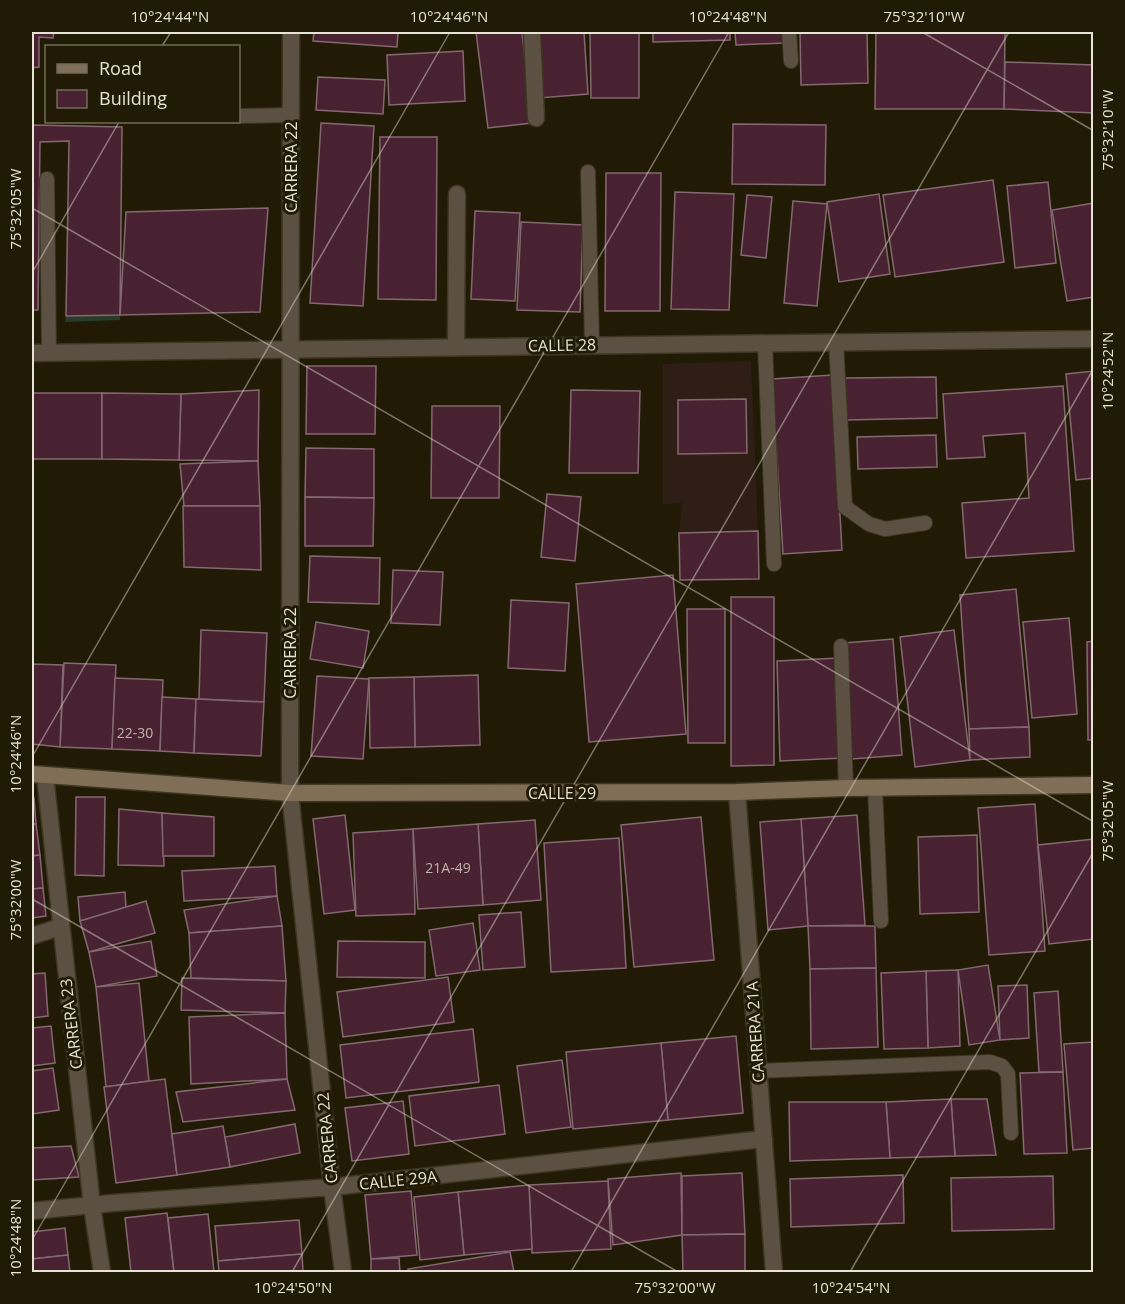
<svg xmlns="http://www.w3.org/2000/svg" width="1125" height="1304" font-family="'Open Sans',sans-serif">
<rect width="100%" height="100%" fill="#211b05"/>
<path fill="#2f1e16" d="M751,361L758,531L679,533L682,503L663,504V364Z"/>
<path fill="#263c26" d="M120,315V320L65,322L66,316Z"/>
<g fill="#492231" stroke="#846871" stroke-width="1.5">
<path d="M32,32H54L53,38L39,37V67L32,68Z"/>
<path d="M314,32H398L397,47L313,41Z"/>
<path d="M476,32H522L532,123L488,128Z"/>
<path d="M535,32H584L588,94L539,98Z"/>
<path d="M590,32H639V98H591Z"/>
<path d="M653,32H730V40L653,42Z"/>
<path d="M735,32H783L784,43L736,45Z"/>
<path d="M800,32H867L868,83L801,85Z"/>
<path d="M876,32H1005L1004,109H875Z"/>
<path d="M463,51L465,101L389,105L387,55Z"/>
<path d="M1005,62L1094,65V113L1004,109Z"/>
<path d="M318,77L385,80L383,114L316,110Z"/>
<path d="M321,123L374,126L363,306L310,303Z"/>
<path d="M733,124L826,125L825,185L732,184Z"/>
<path d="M32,125L122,127L120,315L66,316L69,141L40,142L38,310H32Z"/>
<path d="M380,137H437L436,300L378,299Z"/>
<path d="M606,173H661L660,311H605Z"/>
<path d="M993,180L1004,262L895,277L883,195Z"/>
<path d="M1048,182L1056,263L1015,268L1007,186Z"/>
<path d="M675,192L734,194L729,310L671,309Z"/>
<path d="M879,194L890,274L839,282L827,202Z"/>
<path d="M747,195L772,197L766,258L741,255Z"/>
<path d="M793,201L827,204L817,306L784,303Z"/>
<path d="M1094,203V297L1067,301L1052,210Z"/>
<path d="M268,208L260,312L120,315L126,212Z"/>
<path d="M475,211L520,213L515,301L471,299Z"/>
<path d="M521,222L583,225L580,312L517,310Z"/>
<path d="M307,366H376L375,434H306Z"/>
<path d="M1094,371V478L1076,480L1066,374Z"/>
<path d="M832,375L842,550L783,554L772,379Z"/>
<path d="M936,377L937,418L846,420L845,378Z"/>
<path d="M1063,386L1074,551L966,558L962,503L1029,498L1025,433L983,436L985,457L947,459L943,394Z"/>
<path d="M259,390L258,461L179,460L181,394Z"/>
<path d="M571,390L640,391L638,473H569Z"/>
<rect x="32" y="393" width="70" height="66"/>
<path d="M102,393L181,394L179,460L102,459Z"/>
<path d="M746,399L747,453L678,454V400Z"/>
<path d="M432,406H500L499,498H431Z"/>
<path d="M936,435L937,467L858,469L857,437Z"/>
<path d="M306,448L374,449V498L305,497Z"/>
<path d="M258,461L260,506H184L180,464Z"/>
<path d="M547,494L581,497L575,561L541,557Z"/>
<path d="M305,497L374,498L373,546H305Z"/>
<path d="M183,506H260L261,570L184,567Z"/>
<path d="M758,531L759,579L680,580L679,533Z"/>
<path d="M310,556L380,558L379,604L308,602Z"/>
<path d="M393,570L443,572L440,625L391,623Z"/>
<path d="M673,575L686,734L589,742L576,584Z"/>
<path d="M1016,589L1029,727L969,729L960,595Z"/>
<path d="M731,597H774V765L731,766Z"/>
<path d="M511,600L569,603L565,671L508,668Z"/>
<path d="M687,609H725V743H688Z"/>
<path d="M1069,618L1077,714L1032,718L1023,622Z"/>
<path d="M316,622L369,631L363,668L310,659Z"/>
<path d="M201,630L267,633L264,702L199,699Z"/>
<path d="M954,630L970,760L915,767L900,637Z"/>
<path d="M893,639L902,755L852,759L844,643Z"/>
<path d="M1094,641V740H1088L1087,642Z"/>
<path d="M839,658L843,758L780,761L777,661Z"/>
<path d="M64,663L116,665L112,749L60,747Z"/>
<path d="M32,664L63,665L60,747L32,744Z"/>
<path d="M478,675L480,745L415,747L414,677Z"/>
<path d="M317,676L369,679L363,759L311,756Z"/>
<path d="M414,677L415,747L370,748L369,678Z"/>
<path d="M115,678L163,680L160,751L112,749Z"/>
<path d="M162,697L196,699L194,753L160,751Z"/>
<path d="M196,699L264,702L261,756L194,753Z"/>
<path d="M1029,727L1030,757L970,760L969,729Z"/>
<path d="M76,797H105L104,876L75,875Z"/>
<path d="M32,798H34L36,824H32Z"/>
<path d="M1035,804L1045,951L989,955L978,808Z"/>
<path d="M119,809L162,813L164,866L118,865Z"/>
<path d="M162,813L214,817V856H163Z"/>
<path d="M345,815L355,910L324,914L313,819Z"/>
<path d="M857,815L865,925L808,926L801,819Z"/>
<path d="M701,817L714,960L634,967L621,825Z"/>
<path d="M801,819L808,926L768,930L760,822Z"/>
<path d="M535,820L541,900L483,905L478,824Z"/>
<path d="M32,824H36L40,855L32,856Z"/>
<path d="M478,824L483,905L418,909L413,829Z"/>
<path d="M413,829L415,914L356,916L353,833Z"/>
<path d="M977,835L979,912L920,914L918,837Z"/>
<path d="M619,838L626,968L551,972L544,843Z"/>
<path d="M1094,839V939L1049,944L1038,845Z"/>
<path d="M40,855L43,888L32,889V856Z"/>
<path d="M275,866L277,896L184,901L182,871Z"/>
<path d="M43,888L46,916L32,918V889Z"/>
<path d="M125,892L126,908L80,921L78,897Z"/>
<path d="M277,896L282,926L189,933L184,910Z"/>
<path d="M146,901L155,933L89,952L80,921Z"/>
<path d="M521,912L525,967L483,970L479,915Z"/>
<path d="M473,923L480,970L436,976L429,930Z"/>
<path d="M282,926L286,981L191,978L189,933Z"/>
<path d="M808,926H875L876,968L810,969Z"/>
<path d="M151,941L157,976L96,987L89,952Z"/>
<path d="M338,941L425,942V978L337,977Z"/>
<path d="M988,965L1000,1040L969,1045L958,970Z"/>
<path d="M876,968L878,1047L811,1049L810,969Z"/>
<path d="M958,970L960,1046L928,1048L926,971Z"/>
<path d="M926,971L928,1048L884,1049L881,973Z"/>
<path d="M45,973L48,1016L32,1018V974Z"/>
<path d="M448,977L454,1022L343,1037L337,992Z"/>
<path d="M182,978L286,981L285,1013L181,1010Z"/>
<path d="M139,983L149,1081L106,1087L96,987Z"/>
<path d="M1027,985L1029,1038L1000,1040L998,986Z"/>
<path d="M1058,991L1063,1072H1039L1034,993Z"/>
<path d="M285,1013L287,1079L191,1084L189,1017Z"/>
<path d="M51,1026L55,1063L32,1066V1028Z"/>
<path d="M473,1029L479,1082L346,1098L340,1045Z"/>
<path d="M736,1036L743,1113L668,1120L661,1043Z"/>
<path d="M1094,1042V1148L1073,1150L1064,1044Z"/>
<path d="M661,1043L668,1120L573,1129L566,1052Z"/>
<path d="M562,1060L571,1127L526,1133L517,1066Z"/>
<path d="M53,1068L59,1110L32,1114V1071Z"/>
<path d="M1063,1072L1067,1153L1024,1154L1020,1073Z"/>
<path d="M165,1079L177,1175L116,1183L104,1087Z"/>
<path d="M287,1079L295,1110L183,1122L176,1092Z"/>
<path d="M499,1085L505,1134L415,1146L409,1096Z"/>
<path d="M951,1099H987L996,1155L955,1156Z"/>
<path d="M951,1099L955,1156L890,1158L886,1102Z"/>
<path d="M403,1101L409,1154L352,1161L345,1108Z"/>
<path d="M789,1102H886L890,1158L790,1161Z"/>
<path d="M295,1124L300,1153L230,1167L225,1137Z"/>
<path d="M223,1126L230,1167L177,1175L172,1134Z"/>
<path d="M71,1146L79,1177L32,1180V1148Z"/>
<path d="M681,1173L682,1235L613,1245L608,1179Z"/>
<path d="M742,1173L745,1234L682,1235V1176Z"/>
<path d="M903,1175L904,1223L791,1227L790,1179Z"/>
<path d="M1053,1176L1054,1229L952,1231L951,1178Z"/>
<path d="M608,1181L611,1249L532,1253L529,1185Z"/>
<path d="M529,1185L532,1249L464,1255L458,1192Z"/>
<path d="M411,1191L417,1255L371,1259L365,1195Z"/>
<path d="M458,1192L464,1255L420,1260L414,1197Z"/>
<path d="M167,1213L174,1272H131L125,1218Z"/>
<path d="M208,1214L214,1272H174L168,1218Z"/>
<path d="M299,1220L302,1254L218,1261L215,1226Z"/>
<path d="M65,1228L68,1255L32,1259V1232Z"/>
<path d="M745,1234V1272H683L682,1235Z"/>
<path d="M510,1252L514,1272H409L408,1269Z"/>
<path d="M302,1254L303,1272H219L218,1261Z"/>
<path d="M68,1255L70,1272H32V1259Z"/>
<path d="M399,1258L400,1272H371V1259Z"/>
</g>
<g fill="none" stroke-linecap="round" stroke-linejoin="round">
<defs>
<g id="service">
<path d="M789,32L791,61"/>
<path d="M238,116L291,115"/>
<path d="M588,172L592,345"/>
<path d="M47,179L49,353"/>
<path d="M836,342L845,507L869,524L885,529L925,523"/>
<path d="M765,343L774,564"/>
<path d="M841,646L846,788"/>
<path d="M875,788L881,921"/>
<path d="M758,1071L990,1062L1002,1066L1008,1074L1011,1133"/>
</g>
<g id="minor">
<path d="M532,32L536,118"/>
<path d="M456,347L457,194"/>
<path d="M32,353L1094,339"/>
<path d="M45,775L92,1206L102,1272"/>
<path d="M737,792L774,1272"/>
<path d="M32,936L60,927"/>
<path d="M32,1211L113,1203L332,1187L764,1139"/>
</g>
<path id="tertiary" d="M291,32L290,793L332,1187L343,1272"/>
<path id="secondary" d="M32,774L290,793L737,792L846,788L1094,785"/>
</defs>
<use href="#service" stroke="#3d3722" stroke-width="16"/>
<use href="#minor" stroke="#3d3722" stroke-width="19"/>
<use href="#tertiary" stroke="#3d3722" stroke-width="19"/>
<use href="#secondary" stroke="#3d3722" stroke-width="19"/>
<use href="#service" stroke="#5c5042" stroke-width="14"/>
<use href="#minor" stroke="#5c5042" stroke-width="16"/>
<use href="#tertiary" stroke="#5c5042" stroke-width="16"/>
<use href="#secondary" stroke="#816e57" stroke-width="16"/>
</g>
<path fill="none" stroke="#e6e3d5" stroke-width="1.5" stroke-opacity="0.45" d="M922,32L1094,131M162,46L171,32M32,208L1094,822M32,273L119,122M32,757L450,32M32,899L678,1272M32,1240L729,32M292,1272L1009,32M571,1272L1094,368M850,1272L1094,851"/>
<g text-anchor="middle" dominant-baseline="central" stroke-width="6" stroke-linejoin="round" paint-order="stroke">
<g font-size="14" fill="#bfb3ac">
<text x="135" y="732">22-30</text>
<text x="448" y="867">21A-49</text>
</g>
<g font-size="16" fill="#e6e3d5" stroke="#211b05">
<text transform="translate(291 167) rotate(-90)">CARRERA 22</text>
<text transform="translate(562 345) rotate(-1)">CALLE 28</text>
<text transform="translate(290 653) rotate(-90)">CARRERA 22</text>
<text x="562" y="793">CALLE 29</text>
<text transform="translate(71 1024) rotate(-97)">CARRERA 23</text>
<text transform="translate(755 1032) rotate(-94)">CARRERA 21A</text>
<text transform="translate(327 1138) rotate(-96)">CARRERA 22</text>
<text transform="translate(398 1180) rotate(-6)">CALLE 29A</text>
</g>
</g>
<rect width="1125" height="1304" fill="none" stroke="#211b05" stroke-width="66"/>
<rect x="45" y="45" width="195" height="78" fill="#211b05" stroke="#706b58" stroke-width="1.5"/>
<rect x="57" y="64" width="30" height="9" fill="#816e57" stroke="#706b58" stroke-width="1.5"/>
<text x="99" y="75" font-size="18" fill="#e6e3d5">Road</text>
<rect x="57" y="90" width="30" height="18" fill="#492231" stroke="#706b58" stroke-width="1.5"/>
<text x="99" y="105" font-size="18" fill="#e6e3d5">Building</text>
<rect x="33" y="33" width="1059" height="1238" fill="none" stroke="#e6e3d5" stroke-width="2"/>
<g font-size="15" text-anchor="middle" fill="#e6e3d5">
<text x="170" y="22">10°24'44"N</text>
<text x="449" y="22">10°24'46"N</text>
<text x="728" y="22">10°24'48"N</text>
<text x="924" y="22">75°32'10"W</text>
<text transform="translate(1108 130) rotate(-90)" y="5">75°32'10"W</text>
<text transform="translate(16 209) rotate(-90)" y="5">75°32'05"W</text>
<text transform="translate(1108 371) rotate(-90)" y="5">10°24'52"N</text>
<text transform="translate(16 754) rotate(-90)" y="5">10°24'46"N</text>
<text transform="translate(1108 821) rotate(-90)" y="5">75°32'05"W</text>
<text transform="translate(16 900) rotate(-90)" y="5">75°32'00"W</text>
<text transform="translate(16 1238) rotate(-90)" y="5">10°24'48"N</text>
<text x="293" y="1293">10°24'50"N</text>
<text x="675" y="1293">75°32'00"W</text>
<text x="851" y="1293">10°24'54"N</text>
</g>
</svg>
